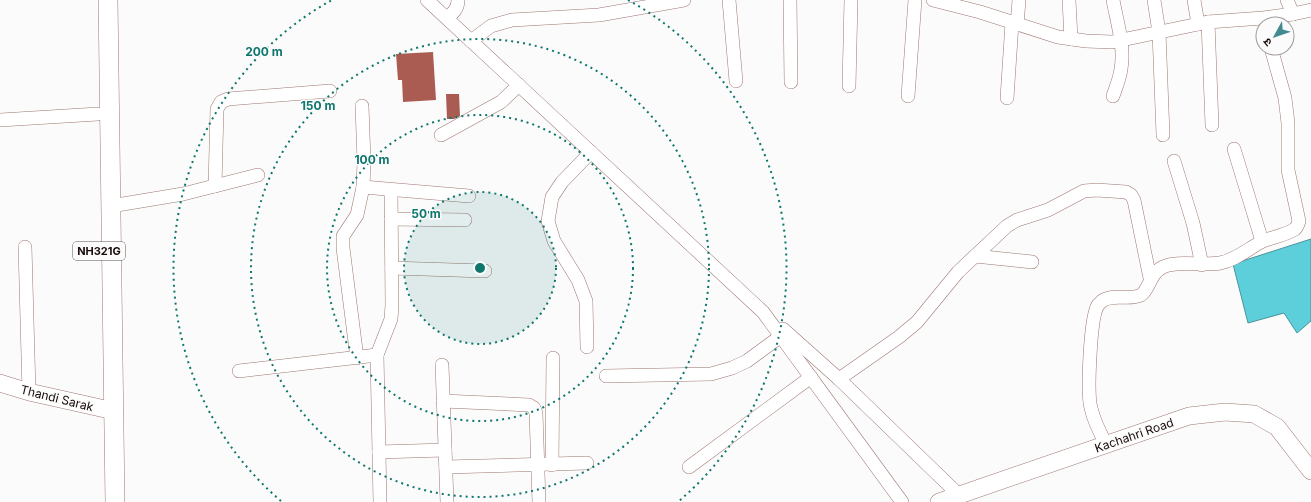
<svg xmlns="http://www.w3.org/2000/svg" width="1311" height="502" font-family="Inter,'Noto Sans Devanagari',sans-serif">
<rect width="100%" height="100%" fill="#fbfbfb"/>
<path fill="#5dcfda" stroke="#48949b" d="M1311,239V321L1297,333L1284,313L1248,323L1233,264Z"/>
<g fill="#aa5c53">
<path d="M433,52L436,100L403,102L402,80H398L396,54Z"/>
<path d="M446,94H459L460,116L454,119H447Z"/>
</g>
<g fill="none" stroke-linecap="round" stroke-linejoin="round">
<defs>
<g id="minor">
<path d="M427,0L763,312L902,502"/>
<path d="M729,0L736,81"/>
<path d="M790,0L791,82"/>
<path d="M933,0L980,12L1058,37L1086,41L1112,42L1208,22L1263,18L1293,14L1311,10"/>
<path d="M1069,0L1071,39"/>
<path d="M1154,0L1159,32L1163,135"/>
<path d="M1194,0L1198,24"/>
<path d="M1287,0L1293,14"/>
<path d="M447,18C453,13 458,9 458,0"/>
<path d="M1208,22L1212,125"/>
<path d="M1017,25L1019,0"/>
<path d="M471,41L491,26L512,20L599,15L684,0"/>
<path d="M849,86L851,0"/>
<path d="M908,96L915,0"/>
<path d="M1113,96C1116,87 1120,78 1121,69C1125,47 1117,22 1113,0"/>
<path d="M1007,98L1012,23"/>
<path d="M0,120L98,114"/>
<path d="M441,135L501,102L519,85"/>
<path d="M1234,149L1262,241"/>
<path d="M1174,161L1193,223L1202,265"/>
<path d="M215,186L217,109L221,102L228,99L330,91"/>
<path d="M363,187L469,196"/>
<path d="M111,206L183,194L258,175"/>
<path d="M391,219L465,220"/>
<path d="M25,247L29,392"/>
<path d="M975,256L1032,262"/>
<path d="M392,268L485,271"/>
<path d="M783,329L839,379L959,495"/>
<path d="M587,347L586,301L578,280L554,241L548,221L552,197L562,182L591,152"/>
<path d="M357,358L343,248V236L357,215L363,187L364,161L362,106"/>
<path d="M442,365L447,502"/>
<path d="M239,371L377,355"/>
<path d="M606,376L711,374L732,368L747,361L781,336"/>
<path d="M839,379L899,337L917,322L958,272L1007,226L1017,220L1048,210L1084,191L1097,190L1126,192L1131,195L1134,200L1150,278"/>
<path d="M443,401L529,405L534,408L536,413L539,502"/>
<path d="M1106,444C1100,433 1094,421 1091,408C1087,394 1090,317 1098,305C1098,305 1102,301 1102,301C1113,293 1129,301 1141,295C1150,289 1149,274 1163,267C1177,260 1203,266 1220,263C1236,260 1249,248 1263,241C1273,237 1286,235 1295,229C1297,227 1298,225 1299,221L1288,170V123L1285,98L1271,48"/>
<path d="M379,452L445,450"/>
<path d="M552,465L553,358"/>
<path d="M446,467L587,463"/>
<path d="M689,467L811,377"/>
<path d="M380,502L377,355L391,319L392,305L391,190"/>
</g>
<g id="major">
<path d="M0,383L29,392L114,411"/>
<path d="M939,502L1189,416L1225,412L1254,414L1277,427L1311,471"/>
</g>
<path id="highway" d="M108,0L115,502"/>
</defs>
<use href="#minor" stroke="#9d7771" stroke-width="14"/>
<use href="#major" stroke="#9d7771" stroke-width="18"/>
<use href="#highway" stroke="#9d7771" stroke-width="20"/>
<use href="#minor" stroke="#fff" stroke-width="13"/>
<use href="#major" stroke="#fff" stroke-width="17"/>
<use href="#highway" stroke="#fff" stroke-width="19"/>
</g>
<circle cx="480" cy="268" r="76" fill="#0f766e" fill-opacity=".12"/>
<g fill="none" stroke="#0f766e" stroke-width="2" stroke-dasharray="2 4">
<circle cx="480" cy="268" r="76"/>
<circle cx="480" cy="268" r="153"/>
<circle cx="480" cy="268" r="229"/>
<path d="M281 501A306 306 0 0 1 332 0M628 0A306 306 0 0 1 679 501"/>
</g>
<g text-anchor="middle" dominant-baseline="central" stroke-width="3" stroke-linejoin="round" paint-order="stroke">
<rect fill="#fbfbfb" stroke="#5b5251" stroke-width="1" x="73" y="242" width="52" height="18" rx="3"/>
<g font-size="11" font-weight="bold" fill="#170a08">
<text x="99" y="251">NH321G</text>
</g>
<g font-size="12" fill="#170a08" stroke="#fbfbfb">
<text transform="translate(57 398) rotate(14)">Thandi Sarak</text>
<text transform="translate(1134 435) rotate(-19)">Kachahri Road</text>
</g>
</g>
<circle cx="480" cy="268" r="6" fill="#0f766e" stroke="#fbfbfb" stroke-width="2"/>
<g font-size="12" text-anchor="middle" font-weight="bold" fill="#0f766e" stroke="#fbfbfb" stroke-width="3" stroke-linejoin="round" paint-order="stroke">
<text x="264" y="56">200 m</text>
<text x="318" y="110">150 m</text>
<text x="372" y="164">100 m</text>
<text x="426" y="218">50 m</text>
</g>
<g transform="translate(1275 36) rotate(230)"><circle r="19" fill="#fbfbfb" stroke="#a09b9a"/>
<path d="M0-3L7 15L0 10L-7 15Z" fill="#428990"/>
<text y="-6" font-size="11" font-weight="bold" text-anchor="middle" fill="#170a08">उ</text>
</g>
</svg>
